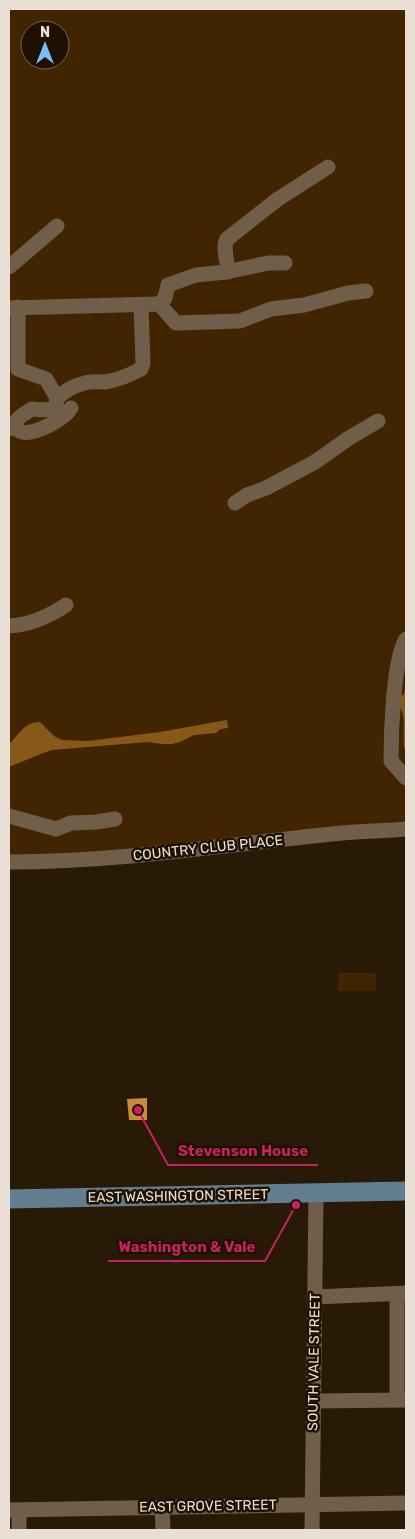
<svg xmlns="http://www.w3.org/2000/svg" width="415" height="1539" font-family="Rubik,sans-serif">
<rect width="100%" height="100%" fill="#291a07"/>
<g fill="#412500" fill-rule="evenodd">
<path d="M9,9H406V824L152,849L9,856ZM30,30H60V60H30Z"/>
<rect x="338" y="973" width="38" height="18"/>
</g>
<g fill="#875918">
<path d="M406,684V753C400,740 409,714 398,706L400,696L404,694Z"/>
<path d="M227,720L228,728L220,729L216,733L194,735L180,742L172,744H162L148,742L52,750L43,753L9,767V744C19,735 24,722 40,722L54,736L62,740L88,741L160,732Z"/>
</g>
<path fill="#c98a39" d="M147,1098V1120H129L127,1099Z"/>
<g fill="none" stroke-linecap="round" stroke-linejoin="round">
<g stroke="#705e4a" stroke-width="15">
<path d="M9,267L57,226"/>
<path d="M228,272C228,261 222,248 227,239L278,199L328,167"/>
<path d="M159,304L165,298L168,285L196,275L226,272L268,263H285"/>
<path d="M18,307V369L46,379L57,398"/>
<path d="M9,308L159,304L176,323L240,321L271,309L304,305L348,293L366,291"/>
<path d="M11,426L21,416L32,409C44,410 57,413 57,398C65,391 75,385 85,383C91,381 98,382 105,382C118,380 130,375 141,369L143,363L141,305"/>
<path d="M9,429L11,426C15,428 18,431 22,432C35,435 65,419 71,408"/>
<path d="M235,503L247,495L266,488L315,462L349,438L378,421"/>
<path d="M9,626C30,625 48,617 66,605"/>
<path d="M406,639C393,660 391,735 391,761L406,778"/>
<path d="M9,816L56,829L71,823L96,822L115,819"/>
<path d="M9,862C121,862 230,844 342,833C363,831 385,831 406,829"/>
<path d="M315,1297L406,1293"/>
<path d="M397,1400V1294"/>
<path d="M313,1401L405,1400"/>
<path d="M162,1508L163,1530"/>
<path d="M9,1510L406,1503"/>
<path d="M19,1510V1530"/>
<path d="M312,1530L316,1193"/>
</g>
<path stroke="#617d8f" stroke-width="19" d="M9,1199L406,1191"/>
</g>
<g text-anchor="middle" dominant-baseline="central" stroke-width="5" stroke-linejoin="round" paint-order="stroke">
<g font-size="14" fill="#eadfd4" stroke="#1f1101">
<text transform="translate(208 848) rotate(-6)">COUNTRY CLUB PLACE</text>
<text transform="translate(178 1196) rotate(-1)">EAST WASHINGTON STREET</text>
<text transform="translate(314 1362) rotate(-89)">SOUTH VALE STREET</text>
<text transform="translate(208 1506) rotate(-1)">EAST GROVE STREET</text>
</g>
</g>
<path fill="none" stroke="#c42261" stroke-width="2" d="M138 1110L168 1165H318M296 1205L265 1261H108"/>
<g fill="#c42261" stroke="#1f1101" stroke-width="2">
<circle cx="138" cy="1110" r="5"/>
<circle cx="296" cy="1205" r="5"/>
</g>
<g font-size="15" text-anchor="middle" font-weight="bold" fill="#c42261" stroke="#1f1101" stroke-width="5" stroke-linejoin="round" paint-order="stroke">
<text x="243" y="1156">Stevenson House</text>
<text x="187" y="1252">Washington &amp; Vale</text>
</g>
<rect width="415" height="1539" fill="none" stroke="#eadfd4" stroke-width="20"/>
<g transform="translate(45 45)"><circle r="24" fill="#1f1101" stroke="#706355"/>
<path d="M0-4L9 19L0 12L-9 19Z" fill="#78bff7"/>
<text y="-8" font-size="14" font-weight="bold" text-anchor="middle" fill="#eadfd4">N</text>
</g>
</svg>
